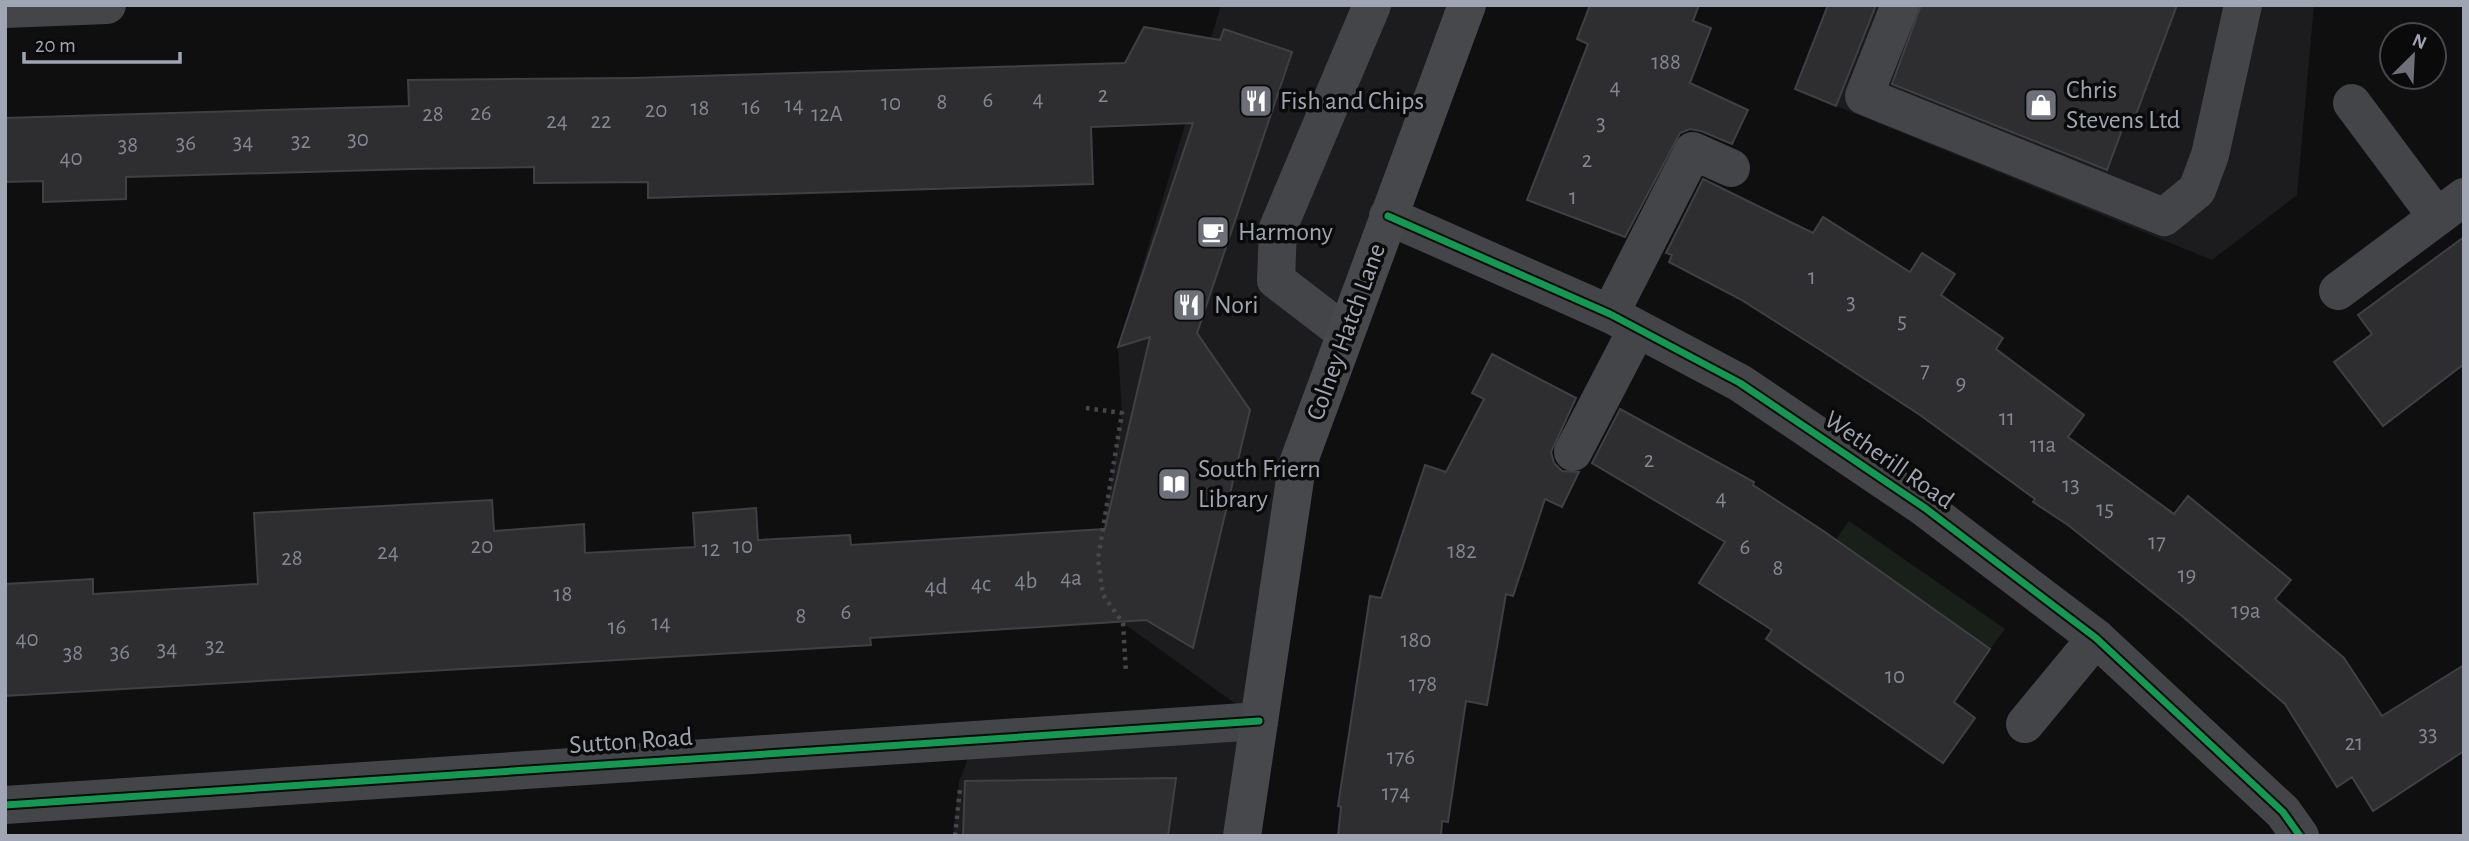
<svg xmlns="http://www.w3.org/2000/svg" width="2469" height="841" font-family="'Alegreya Sans',sans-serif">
<rect width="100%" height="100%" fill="#0f0f10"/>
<g fill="#1c1c1e">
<path d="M1221,5H1467L1297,466L1242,836H953L959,782L975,740L1258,720L1123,623L1103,595L1098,559L1122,413L1118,347Z"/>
<path d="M1828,5H2314L2297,195L2212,260L1795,89Z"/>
</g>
<path fill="#19201a" d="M1849,521L2005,629L1990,649L1835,541Z"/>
<g fill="#2e2e31" stroke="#3e4044" stroke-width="2">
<path d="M1590,5H1699L1693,21L1711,28L1690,83L1748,110L1732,144L1701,131L1690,129L1680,133L1625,237L1527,200L1588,44L1577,39Z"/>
<path d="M1828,5H1876L1836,106L1795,89Z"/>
<path d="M1921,5H2177L2132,125L2125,122L2107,170L1892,84Z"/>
<path d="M1144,27L1220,40L1224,29L1292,52L1197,333L1250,410L1193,648L1146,620L870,638L871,645L5,696V584L93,579V594L258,584L254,513L492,500L494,531L584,524L585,553L695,547L693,513L756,508L758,540L850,535L851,545L1105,529L1150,337L1118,347L1193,123L1091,127L1093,184L648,198V182L534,183V167L411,169L126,177V199L43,202V181L5,182V118L409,106L408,80L634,78L1125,63Z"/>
<path d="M1703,179L1813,233L1823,217L1910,272L1922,253L1955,274L1941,295L2003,338L1996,349L2084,415L2068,437L2174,514L2188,496L2291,580L2275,599L2344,658L2382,716L2464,665V751L2373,811L2352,777L2337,787L2285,704L2182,616L2068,525L2033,502L2035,499L1920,415L1822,351L1740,299L1669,262L1672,255L1666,253Z"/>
<path d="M2464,237V364L2383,426L2334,362L2372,334L2358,315Z"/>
<path d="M1492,354L1576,398L1551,452L1554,463L1562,471L1579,472L1562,507L1545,499L1513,596L1506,594L1487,705L1466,701L1448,822L1442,821L1441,836H1338L1341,807L1338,806L1370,596L1381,598L1425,465L1446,472L1484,399L1472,393Z"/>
<path d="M1620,409L1754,482L1753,485L1825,532L1990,649L1954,702L1975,718L1943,763L1766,639L1772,630L1699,583L1725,542L1592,463Z"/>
<path d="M1176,778L1168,836H963L965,781Z"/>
</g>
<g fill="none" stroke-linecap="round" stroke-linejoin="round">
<g stroke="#45474b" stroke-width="4.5" stroke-dasharray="3.5 5" stroke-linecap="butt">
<path d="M1086,408L1122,413L1098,559L1103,595L1123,623L1126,673"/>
<path d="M955,836L960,788"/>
</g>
<g stroke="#444549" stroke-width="38">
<path d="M1900,5L1864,96L2164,217L2197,190L2210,155L2243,5"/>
<path d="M5,9L107,5"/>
<path d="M2352,103L2437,217"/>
<path d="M1388,216L1610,314L1740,383L1925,508L2096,638L2283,812L2300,836"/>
<path d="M2338,291L2464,197"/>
<path d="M1610,314L1693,151L1731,168"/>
<path d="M1345,333L1276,280L1278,228L1372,5"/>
<path d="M1573,452L1637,329"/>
<path d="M2025,724L2096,638"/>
<path d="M5,805L1259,721"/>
</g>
<path stroke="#46484b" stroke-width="38" d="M1242,836L1297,466L1467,5"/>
<defs>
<g id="cycleway">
<path d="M1388,216L1610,314L1740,383L1925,508L2096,638L2283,812L2300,836"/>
<path d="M5,805L1259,721"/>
</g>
</defs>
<use href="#cycleway" stroke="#0a0a0b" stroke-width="11"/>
<use href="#cycleway" stroke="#139951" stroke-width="7"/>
</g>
<defs>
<symbol id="restaurant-square" viewBox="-11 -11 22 22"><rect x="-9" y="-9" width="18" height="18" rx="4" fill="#6d7079" stroke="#0a0a0b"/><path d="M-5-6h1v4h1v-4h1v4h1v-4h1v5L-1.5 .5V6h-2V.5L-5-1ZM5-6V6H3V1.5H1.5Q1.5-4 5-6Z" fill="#fff"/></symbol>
<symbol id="shop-square" viewBox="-11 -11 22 22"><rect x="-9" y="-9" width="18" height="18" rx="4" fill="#6d7079" stroke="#0a0a0b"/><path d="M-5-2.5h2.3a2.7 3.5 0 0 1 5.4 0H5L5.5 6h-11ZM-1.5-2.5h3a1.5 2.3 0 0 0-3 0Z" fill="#fff"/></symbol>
<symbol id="cafe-square" viewBox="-11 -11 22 22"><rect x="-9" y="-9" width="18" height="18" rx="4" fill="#6d7079" stroke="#0a0a0b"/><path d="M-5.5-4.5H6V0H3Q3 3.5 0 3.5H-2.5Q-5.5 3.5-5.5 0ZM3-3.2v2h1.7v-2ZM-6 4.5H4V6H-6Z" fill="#fff"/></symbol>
<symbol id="library-square" viewBox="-11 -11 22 22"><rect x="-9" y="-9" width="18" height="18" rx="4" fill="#6d7079" stroke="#0a0a0b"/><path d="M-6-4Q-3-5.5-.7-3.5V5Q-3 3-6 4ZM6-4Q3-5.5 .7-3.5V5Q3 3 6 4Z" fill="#fff"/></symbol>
</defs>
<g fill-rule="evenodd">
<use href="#restaurant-square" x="1237" y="82" width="38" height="38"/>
<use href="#shop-square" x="2022" y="86" width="38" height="38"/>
<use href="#cafe-square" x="1194" y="213" width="38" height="38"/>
<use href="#restaurant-square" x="1170" y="286" width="38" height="38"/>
<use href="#library-square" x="1155" y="465" width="38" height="38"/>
</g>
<g text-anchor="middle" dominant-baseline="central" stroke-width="7" stroke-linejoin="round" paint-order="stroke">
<g font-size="23" fill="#838792">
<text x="1666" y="62">188</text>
<text x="1615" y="87">4</text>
<text x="1103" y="95">2</text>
<text x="1038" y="99">4</text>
<text x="988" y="100">6</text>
<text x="942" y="102">8</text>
<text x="891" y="103">10</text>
<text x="794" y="105">14</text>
<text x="751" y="107">16</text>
<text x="700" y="108">18</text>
<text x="656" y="110">20</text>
<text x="481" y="113">26</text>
<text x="433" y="114">28</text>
<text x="827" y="114">12A</text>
<text x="557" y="121">24</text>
<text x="601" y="121">22</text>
<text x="1601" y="123">3</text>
<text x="358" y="139">30</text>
<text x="301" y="141">32</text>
<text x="243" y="142">34</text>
<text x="186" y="143">36</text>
<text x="128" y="145">38</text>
<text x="71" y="158">40</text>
<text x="1587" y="160">2</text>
<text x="1573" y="197">1</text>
<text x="1812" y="277">1</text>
<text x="1851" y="302">3</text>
<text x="1902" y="321">5</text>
<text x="1925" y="370">7</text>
<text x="1961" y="383">9</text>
<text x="2007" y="418">11</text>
<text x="2043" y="445">11a</text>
<text x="1649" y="460">2</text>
<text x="2071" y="485">13</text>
<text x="1721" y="498">4</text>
<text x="2105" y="509">15</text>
<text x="2157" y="542">17</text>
<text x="482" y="546">20</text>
<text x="743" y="546">10</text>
<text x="1745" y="547">6</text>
<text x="711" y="549">12</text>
<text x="1462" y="551">182</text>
<text x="388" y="552">24</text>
<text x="292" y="558">28</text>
<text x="1778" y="568">8</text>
<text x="2187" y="575">19</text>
<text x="1071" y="578">4a</text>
<text x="1026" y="581">4b</text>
<text x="981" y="584">4c</text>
<text x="936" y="587">4d</text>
<text x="563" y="594">18</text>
<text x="2246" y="611">19a</text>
<text x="846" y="612">6</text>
<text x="801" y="616">8</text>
<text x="661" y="623">14</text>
<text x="617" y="627">16</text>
<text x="27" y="639">40</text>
<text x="1416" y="640">180</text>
<text x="215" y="646">32</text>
<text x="167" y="649">34</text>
<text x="120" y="652">36</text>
<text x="73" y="653">38</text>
<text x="1895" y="676">10</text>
<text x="1423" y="684">178</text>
<text x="2428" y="734">33</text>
<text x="2354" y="743">21</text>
<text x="1401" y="757">176</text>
<text x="1396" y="793">174</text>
</g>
<g font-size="26" fill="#9fa5b2" stroke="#0a0a0b" text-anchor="start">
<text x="2066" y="90">Chris<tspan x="2066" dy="30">Stevens Ltd</tspan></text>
<text x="1280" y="101">Fish and Chips</text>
<text x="1238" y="232">Harmony</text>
<text x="1214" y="305">Nori</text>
<text x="1198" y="469">South Friern<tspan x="1198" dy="30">Library</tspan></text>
</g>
<g font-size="26" fill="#9fa5b2" stroke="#0a0a0b">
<text transform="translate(1346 332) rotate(-70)">Colney Hatch Lane</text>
<text transform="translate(1889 460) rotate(35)">Wetherill Road</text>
<text transform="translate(631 741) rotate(-4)">Sutton Road</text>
</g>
</g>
<rect width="2469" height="841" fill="none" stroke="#9fa5b2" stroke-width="14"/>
<g transform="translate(2413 56) rotate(24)"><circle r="33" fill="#0a0a0b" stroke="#46484e" stroke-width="2"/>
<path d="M0-5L12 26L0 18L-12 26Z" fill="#6d7079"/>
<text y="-10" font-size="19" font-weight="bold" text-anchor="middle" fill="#9fa5b2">N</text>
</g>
<path d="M24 52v10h156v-10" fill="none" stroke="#9fa5b2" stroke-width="3.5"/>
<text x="35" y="52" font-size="21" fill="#9fa5b2" stroke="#0a0a0b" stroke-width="5" paint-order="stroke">20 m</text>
</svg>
